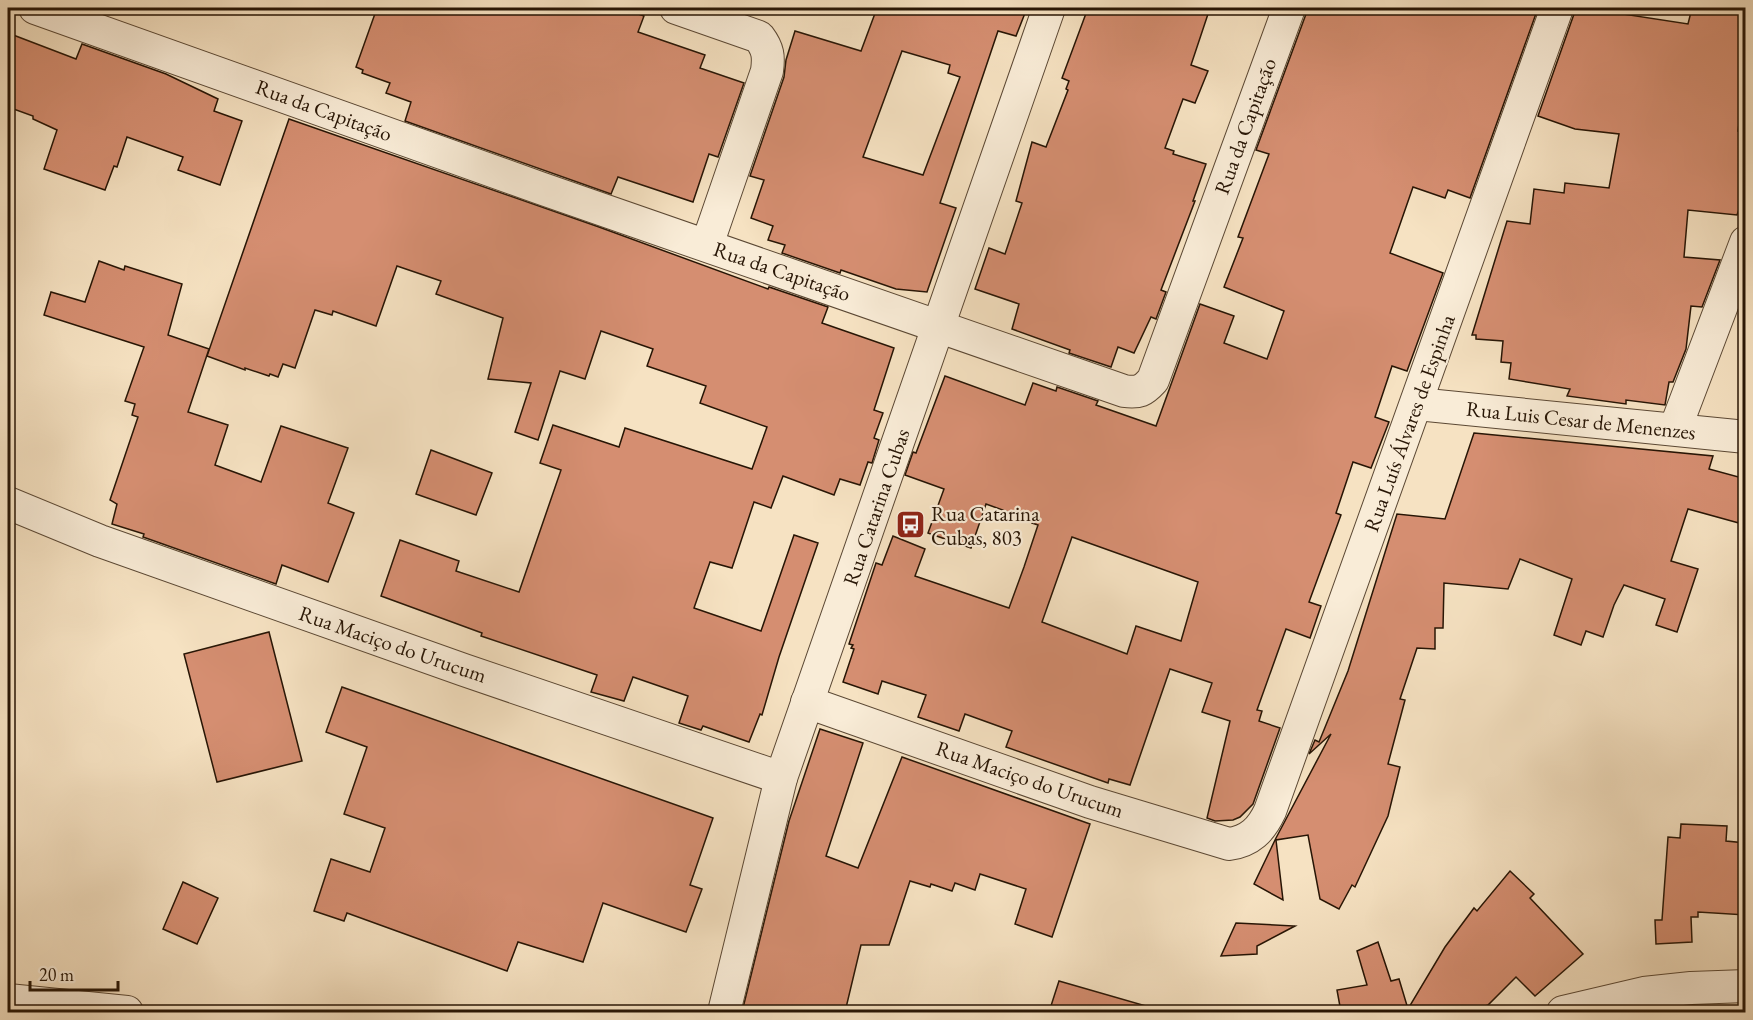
<svg xmlns="http://www.w3.org/2000/svg" width="1753" height="1020" font-family="'EB Garamond',serif">
<rect width="100%" height="100%" fill="#f6e2c2"/>
<filter id="stains"><feTurbulence type="fractalNoise" baseFrequency=".00333" numOctaves="4"/><feColorMatrix values="0 0 0 0 .2 0 0 0 0 .09 0 0 0 0 .02 0 0 0 .5 -.17"/></filter>
<radialGradient id="worn" r=".72"><stop offset=".6" stop-color="#630" stop-opacity="0"/><stop offset="1" stop-color="#630" stop-opacity=".3"/></radialGradient>
<g fill="#d58e71" stroke="#271505" stroke-width="1.5" fill-rule="evenodd">
<path d="M377,8H403L421,13L423,8H621L644,16L638,32L705,55L700,68L744,83L718,157L709,154L693,202L618,177L611,194L405,121L411,102L386,93L390,83L362,73L363,70L356,67Z"/>
<path d="M877,8H1027L1016,36L998,31L940,203L956,208L927,292L896,289L841,270L840,273L782,253L785,245L768,240L773,226L751,218L764,180L750,176L784,77L786,60L795,31L861,51ZM902,51L950,65L948,73L960,77L923,175L863,157Z"/>
<path d="M1088,8H1210L1191,65L1208,71L1195,103L1183,99L1165,148L1174,151L1173,154L1206,164L1193,201H1195L1161,290L1166,292L1156,319L1151,317L1134,353L1118,347L1111,367L1069,353L1070,350L1012,329L1019,304L975,289L989,248L1005,254L1022,203L1016,201L1032,142L1046,147L1068,90L1066,89L1069,81L1062,78Z"/>
<path d="M1307,8H1538L1470,198L1448,190L1445,198L1413,187L1390,253L1443,273L1407,371L1392,366L1375,417L1389,422L1371,468L1353,462L1336,513L1341,515L1309,602L1321,606L1310,638L1286,629L1257,710L1262,711L1259,721L1280,728L1253,804L1240,817L1233,820L1215,821L1207,818L1230,721L1202,712L1212,683L1170,669L1130,785L1109,779L1108,783L1006,747L1012,731L965,714L959,731L918,717L926,695L882,681L878,694L843,682L854,649L851,648L853,645L849,644L876,563L882,565L893,536L925,549L915,576L1009,608L1024,567L1038,525L1032,523L1033,521L986,504L971,548L928,533L944,489L905,475L913,452L916,453L945,376L1025,405L1033,383L1056,391L1057,387L1098,401L1096,405L1156,426L1200,304L1234,316L1224,343L1267,359L1284,311L1224,287L1243,238L1238,237L1269,154L1256,150L1306,14ZM1072,537L1198,582L1181,641L1136,626L1127,654L1042,622Z"/>
<path d="M1575,8H1604L1603,11L1688,24L1692,8H1746V87L1744,86L1738,131L1746,132V189L1737,215L1688,210L1684,257L1720,260L1702,307L1691,306L1686,349L1673,382H1669L1665,405L1626,400V404L1567,396L1570,389L1509,379L1511,363L1501,362L1503,341L1476,339V335H1472L1507,221L1530,224L1534,189L1564,193L1565,183L1609,188L1619,134L1575,129L1538,116L1574,14Z"/>
<path d="M8,33L76,59L82,44L166,74L218,99L214,111L242,121L220,185L178,170L183,157L127,137L117,167L114,166L105,190L44,169L57,130L33,119V116L8,107Z"/>
<path d="M289,119L599,227L768,289L769,287L828,307L822,323L894,348L874,410L883,413L874,438L879,440L872,463L868,462L860,485L840,479L834,495L783,476L771,508L754,502L732,568L710,562L694,608L761,631L794,535L818,543L779,657L762,715L760,714L749,742L703,726L701,730L679,723L688,696L633,677L624,701L591,692L597,675L481,636L482,633L381,596L400,540L459,561L456,571L519,592L561,470L540,463L553,425L619,447L625,428L752,469L767,427L700,403L706,386L647,366L653,349L601,331L585,379L560,371L538,440L515,432L531,383L488,379L503,318L436,294L441,281L397,266L376,326L333,311L332,315L315,310L295,368L283,364L278,377L270,374L269,376L245,368V370L207,356Z"/>
<path d="M99,261L124,270L125,266L182,284L168,335L209,349L188,412L228,425L215,465L261,482L281,426L348,448L328,503L354,513L328,582L282,565L276,584L160,543L143,537L144,534L112,524L117,504L110,500L138,417L132,415L135,404L125,401L144,347L44,315L51,292L85,302Z"/>
<path d="M1474,433L1713,456L1709,469L1746,479V525L1688,509L1671,561L1698,569L1677,632L1656,625L1665,599L1624,585L1614,605L1603,637L1586,631L1581,645L1554,635L1572,579L1520,559L1508,589L1444,583L1443,628H1435V649L1417,648L1400,699L1405,700L1388,764L1400,767L1388,816L1355,887L1352,885L1339,909L1320,899L1308,835L1276,840L1283,900L1254,884L1276,838L1331,734L1309,754L1315,740L1319,742L1348,671L1397,514L1445,519Z"/>
<path d="M431,450L492,473L476,515L416,494Z"/>
<path d="M269,632L302,761L217,782L184,654Z"/>
<path d="M342,687L713,818L690,885L702,889L686,932L603,903L583,962L518,942L507,971L347,913L344,921L314,911L331,859L370,872L385,828L344,814L367,747L326,732Z"/>
<path d="M820,729L863,743L826,856L858,868L902,757L1090,824L1052,937L1015,924L1026,889L980,874L975,890L955,883L952,891L931,884L930,887L910,881L889,945H861L845,1012H742L789,821Z"/>
<path d="M1681,824L1727,826L1726,841L1746,843V915L1698,912V917H1691L1692,942L1656,944L1655,920H1662L1668,837L1680,838Z"/>
<path d="M1510,871L1534,894L1530,898L1583,954L1535,996L1516,977L1488,1005L1470,1012H1341L1337,990L1367,985L1357,951L1378,942L1391,981L1399,979L1408,1009L1445,947L1474,908L1477,911Z"/>
<path d="M183,882L218,898L197,944L163,929Z"/>
<path d="M1236,923L1295,926L1257,946V954L1221,956Z"/>
<path d="M1059,981L1146,1006L1145,1012H1049Z"/>
</g>
<g fill="none" stroke-linecap="round" stroke-linejoin="round">
<defs>
<g id="minor">
<path d="M35,8L540,188L1124,391C1139,393 1143,391 1153,380L1289,8"/>
<path d="M676,8L759,37C768,49 769,56 767,71L707,245"/>
<path d="M1417,404L1746,437"/>
<path d="M1675,429L1746,242"/>
<path d="M8,503L100,541L464,670L781,778"/>
<path d="M807,702L1090,802L1229,844C1250,841 1261,830 1270,811L1557,8"/>
<path d="M8,1000L127,1012"/>
<path d="M724,1012L781,778L1049,8"/>
<path d="M1563,1012L1644,993L1691,988L1746,986"/>
</g>
</defs>
<use href="#minor" stroke="#5b4834" stroke-width="34"/>
<use href="#minor" stroke="#f9ecd7" stroke-width="32"/>
</g>
<defs>
<symbol id="bus-square" viewBox="-11 -11 22 22"><rect x="-9" y="-9" width="18" height="18" rx="4" fill="#8f2418" stroke="#f9ecd7"/><path d="M-5-6H5V4H4V6H2V4H-2V6H-4V4H-5ZM-3.5-4V0h7V-4ZM-3.5 1.2v1.5H-2V1.2ZM2 1.2v1.5H3.5V1.2Z" fill="#fff"/></symbol>
</defs>
<g fill-rule="evenodd">
<use href="#bus-square" x="894" y="508" width="33" height="33"/>
</g>
<g text-anchor="middle" dominant-baseline="central" stroke-width="4.5" stroke-linejoin="round" paint-order="stroke">
<g font-size="21" fill="#271505" stroke="#f9ecd7">
<text transform="translate(324 110) rotate(20)">Rua da Capitação</text>
<text transform="translate(1245 126) rotate(-70)">Rua da Capitação</text>
<text transform="translate(782 271) rotate(19)">Rua da Capitação</text>
<text transform="translate(1581 420) rotate(6)">Rua Luis Cesar de Menenzes</text>
<text transform="translate(1409 423) rotate(-70)">Rua Luís Álvares de Espinha</text>
<text transform="translate(876 507) rotate(-71)">Rua Catarina Cubas</text>
<text transform="translate(393 644) rotate(19)">Rua Maciço do Urucum</text>
<text transform="translate(1030 779) rotate(19)">Rua Maciço do Urucum</text>
</g>
<g font-size="21" fill="#271505" stroke="#f9ecd7" text-anchor="start">
<text x="931" y="513">Rua Catarina<tspan x="931" dy="24">Cubas, 803</tspan></text>
</g>
</g>
<rect width="1753" height="1020" fill="none" stroke="#f6e2c2" stroke-width="30"/>
<rect x="9" y="9" width="1735" height="1002" fill="none" stroke="#271505" stroke-width="3"/>
<rect x="15" y="15" width="1723" height="990" fill="none" stroke="#271505" stroke-width="1.5"/>
<path d="M30 981v9h88v-9" fill="none" stroke="#271505" stroke-width="3"/>
<text x="39" y="981" font-size="18" fill="#271505" stroke="#f9ecd7" stroke-width="4.5" paint-order="stroke">20 m</text>
<rect width="100%" height="100%" filter="url(#stains)"/>
<rect width="100%" height="100%" fill="url(#worn)"/>
</svg>
